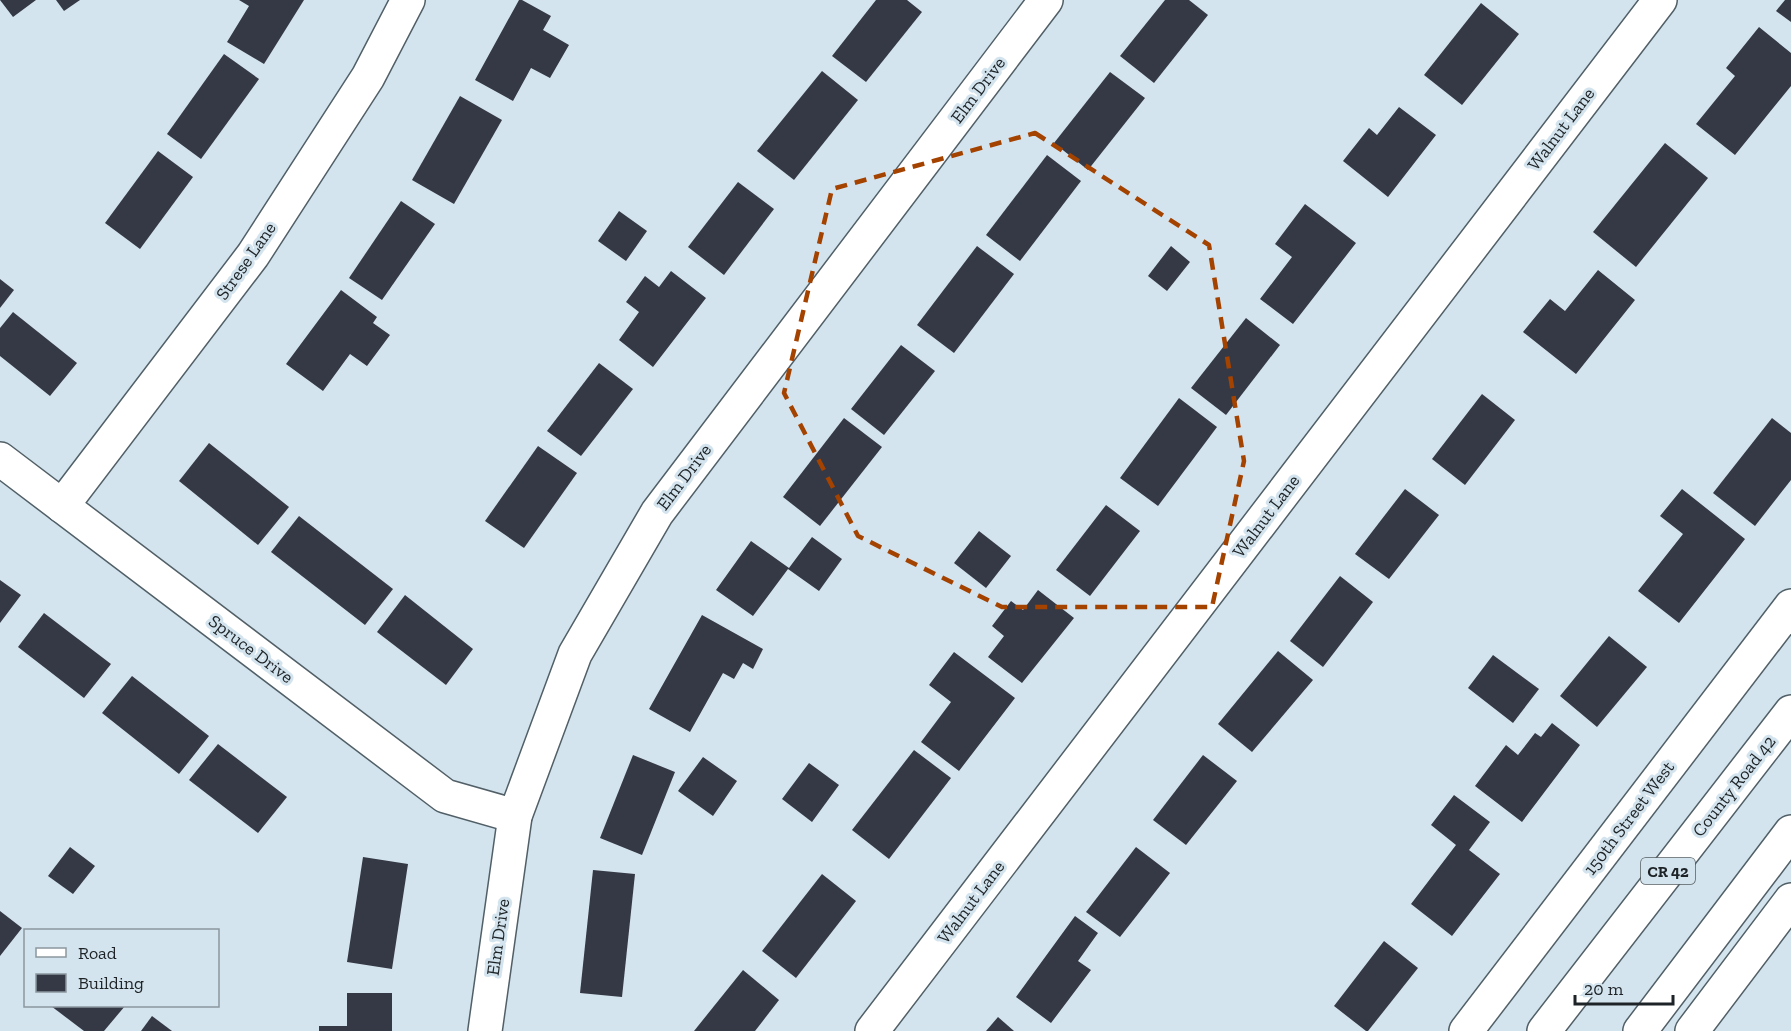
<svg xmlns="http://www.w3.org/2000/svg" width="1791" height="1031" font-family="'Zilla Slab',serif">
<rect width="100%" height="100%" fill="#d4e4ee"/>
<g fill="#343945">
<path d="M0,0H36L13,17Z"/>
<path d="M56,0H80L64,11Z"/>
<path d="M239,0H304L264,64L227,42L249,6Z"/>
<path d="M519,0H522L551,16L543,30L569,45L550,78L531,68L513,101L475,80Z"/>
<path d="M876,0H907L922,12L866,82L832,56Z"/>
<path d="M1165,0H1189L1208,15L1154,83L1120,56Z"/>
<path d="M1785,0H1791V22L1776,11Z"/>
<path d="M1481,3L1519,34L1462,105L1424,75Z"/>
<path d="M1759,27L1791,53V86L1735,155L1696,124L1735,76L1726,68Z"/>
<path d="M224,54L259,79L201,159L167,134Z"/>
<path d="M822,71L858,100L794,180L757,151Z"/>
<path d="M1110,72L1145,98L1088,170L1054,143Z"/>
<path d="M460,96L502,120L454,204L412,180Z"/>
<path d="M1399,107L1436,135L1388,197L1343,161L1369,128L1377,135Z"/>
<path d="M1665,143L1708,178L1636,267L1593,232Z"/>
<path d="M158,151L193,177L140,249L105,223Z"/>
<path d="M1047,155L1081,181L1020,261L986,235Z"/>
<path d="M738,182L774,209L724,275L688,247Z"/>
<path d="M401,201L435,224L382,300L349,278Z"/>
<path d="M1305,204L1356,243L1293,324L1260,299L1292,257L1275,244Z"/>
<path d="M619,211L647,231L626,261L598,241Z"/>
<path d="M977,246L1014,274L954,353L917,325Z"/>
<path d="M1171,246L1190,262L1167,291L1148,276Z"/>
<path d="M1598,270L1635,300L1576,374L1523,332L1550,299L1565,311Z"/>
<path d="M671,271L706,298L653,367L619,340L639,312L626,302L645,276L659,287Z"/>
<path d="M0,279L14,290L0,308Z"/>
<path d="M341,290L377,317L373,323L390,335L367,366L350,354L323,391L286,364Z"/>
<path d="M13,312L77,363L50,396L0,356V328Z"/>
<path d="M1246,318L1280,345L1226,415L1191,388Z"/>
<path d="M901,345L935,371L884,435L851,409Z"/>
<path d="M599,363L633,389L581,456L547,431Z"/>
<path d="M1482,394L1515,420L1465,485L1432,459Z"/>
<path d="M1179,398L1217,427L1158,506L1120,478Z"/>
<path d="M844,418L882,447L820,526L783,497Z"/>
<path d="M1772,418L1791,433V480L1755,526L1713,493Z"/>
<path d="M209,443L289,507L258,545L179,481Z"/>
<path d="M538,446L577,473L524,548L485,521Z"/>
<path d="M1405,489L1439,515L1389,579L1355,554Z"/>
<path d="M1682,489L1745,539L1679,623L1638,591L1683,534L1660,516Z"/>
<path d="M1106,505L1140,531L1090,596L1056,570Z"/>
<path d="M299,516L393,589L365,625L271,552Z"/>
<path d="M979,531L1011,556L986,588L954,563Z"/>
<path d="M812,537L842,559L819,591L788,569L753,616L716,590L751,541L789,568Z"/>
<path d="M1340,576L1373,602L1323,667L1290,641Z"/>
<path d="M0,580L21,595L0,623Z"/>
<path d="M1038,590L1074,618L1022,683L988,657L1004,636L992,626L1011,601L1023,610Z"/>
<path d="M405,595L473,649L446,685L377,632Z"/>
<path d="M44,613L111,664L84,698L18,647Z"/>
<path d="M702,615L763,649L753,669L743,663L734,679L723,673L690,732L649,709Z"/>
<path d="M1609,636L1647,667L1597,727L1560,696Z"/>
<path d="M1278,651L1313,680L1252,752L1218,724Z"/>
<path d="M954,652L1015,698L959,771L921,742L951,702L929,685Z"/>
<path d="M1493,655L1539,689L1513,723L1468,688Z"/>
<path d="M132,676L209,736L179,774L102,713Z"/>
<path d="M1552,723L1580,745L1522,822L1475,786L1506,745L1518,755L1535,733L1541,737Z"/>
<path d="M218,744L287,797L258,833L189,780Z"/>
<path d="M914,750L951,778L889,859L852,830Z"/>
<path d="M633,755L675,772L642,855L600,838Z"/>
<path d="M1203,755L1237,781L1186,845L1153,820Z"/>
<path d="M703,757L737,781L713,816L678,791Z"/>
<path d="M809,763L839,785L812,822L782,799Z"/>
<path d="M1454,795L1490,822L1469,850L1500,874L1452,936L1411,904L1456,845L1431,825Z"/>
<path d="M70,847L95,866L73,894L48,876Z"/>
<path d="M1136,847L1170,873L1120,937L1086,912Z"/>
<path d="M363,857L408,864L392,969L347,962Z"/>
<path d="M593,870L635,874L622,997L580,993Z"/>
<path d="M822,874L856,901L796,978L762,951Z"/>
<path d="M0,911L22,928L0,956Z"/>
<path d="M1075,916L1098,933L1078,961L1091,970L1051,1023L1016,997Z"/>
<path d="M1384,941L1418,968L1368,1031H1366L1334,1006Z"/>
<path d="M743,970L779,1000L755,1031H694Z"/>
<path d="M347,993H392V1031H319V1026H347Z"/>
<path d="M51,1006H125L104,1031H84Z"/>
<path d="M152,1016L172,1031H141Z"/>
<path d="M998,1017L1014,1031H986Z"/>
</g>
<g fill="none" stroke-linecap="round" stroke-linejoin="round">
<defs>
<g id="minor">
<path d="M0,459L445,796L515,816"/>
<path d="M62,506L253,255L368,77L408,0"/>
<path d="M485,1031L515,816L575,654L657,513L1046,0"/>
<path d="M872,1031L1660,0"/>
<path d="M1466,1031L1791,606"/>
<path d="M1692,1031L1791,900"/>
</g>
<g id="highway">
<path d="M1544,1031L1791,712"/>
<path d="M1640,1031L1791,832"/>
</g>
</defs>
<use href="#minor" stroke="#515f67" stroke-width="36"/>
<use href="#highway" stroke="#515f67" stroke-width="36"/>
<use href="#minor" stroke="#fff" stroke-width="33"/>
<use href="#highway" stroke="#fff" stroke-width="33"/>
</g>
<path fill="none" stroke="#a44200" stroke-width="4.5" stroke-dasharray="12 8" stroke-linejoin="round" d="M1035,133L1209,245L1244,461L1212,607H1002L858,536L784,393L832,189Z"/>
<g text-anchor="middle" dominant-baseline="central" stroke-width="6" stroke-linejoin="round" paint-order="stroke">
<rect fill="#d4e4ee" stroke="#545d62" stroke-width="1.5" x="1641" y="858" width="54" height="26" rx="4.5"/>
<g font-size="16" font-weight="bold" fill="#1d2326">
<text x="1668" y="871">CR 42</text>
</g>
<g font-size="18" fill="#1d2326" stroke="#d4e4ee">
<text transform="translate(978 90) rotate(-53)">Elm Drive</text>
<text transform="translate(1561 129) rotate(-53)">Walnut Lane</text>
<text transform="translate(246 261) rotate(-55)">Strese Lane</text>
<text transform="translate(684 477) rotate(-53)">Elm Drive</text>
<text transform="translate(1266 516) rotate(-53)">Walnut Lane</text>
<text transform="translate(251 649) rotate(37)">Spruce Drive</text>
<text transform="translate(1734 786) rotate(-52)">County Road 42</text>
<text transform="translate(1629 818) rotate(-53)">150th Street West</text>
<text transform="translate(971 902) rotate(-53)">Walnut Lane</text>
<text transform="translate(498 937) rotate(-82)">Elm Drive</text>
</g>
</g>
<rect x="24" y="929" width="195" height="78" fill="#d4e4ee" stroke="#8b979e" stroke-width="1.5"/>
<rect x="36" y="948" width="30" height="9" fill="#ffffff" stroke="#8b979e" stroke-width="1.5"/>
<text x="78" y="959" font-size="18" fill="#1d2326">Road</text>
<rect x="36" y="974" width="30" height="18" fill="#343945" stroke="#8b979e" stroke-width="1.5"/>
<text x="78" y="989" font-size="18" fill="#1d2326">Building</text>
<path d="M1575 995v9h98v-9" fill="none" stroke="#1d2326" stroke-width="3"/>
<text x="1584" y="995" font-size="18" fill="#1d2326" stroke="#d4e4ee" stroke-width="4.5" paint-order="stroke">20 m</text>
</svg>
